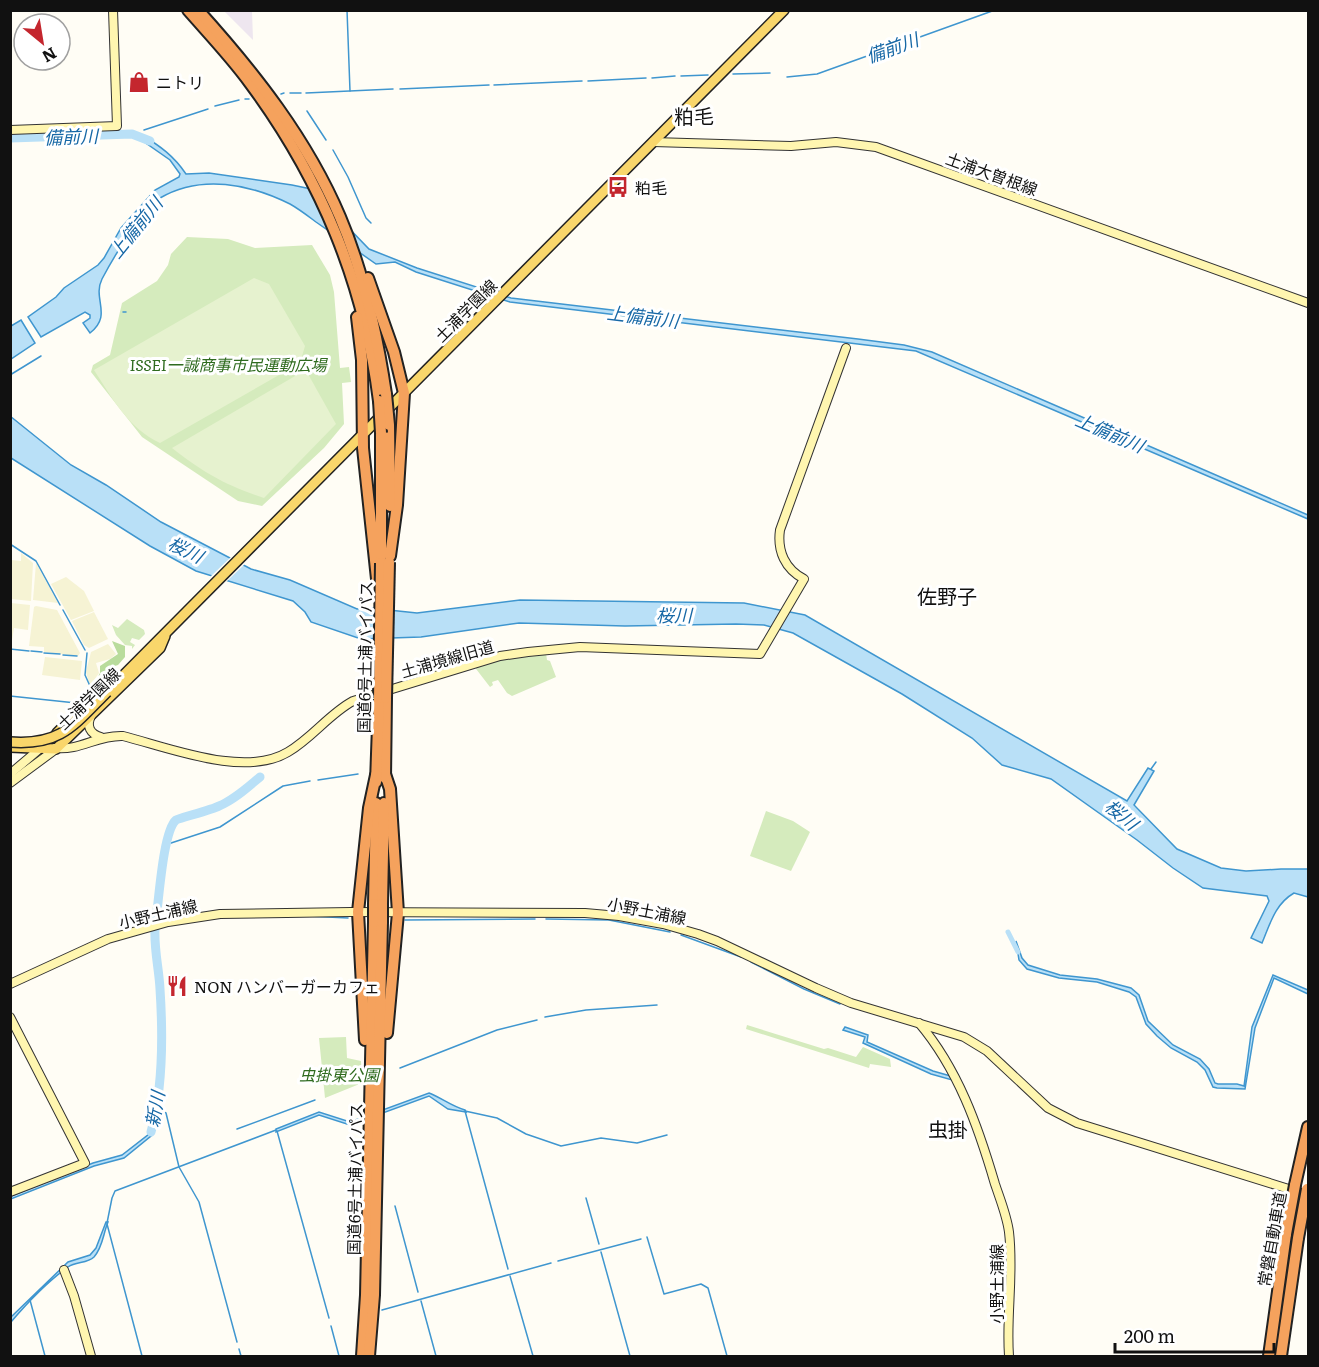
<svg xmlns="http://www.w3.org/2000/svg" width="1319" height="1367" font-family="Literata,'Noto Sans JP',serif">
<rect width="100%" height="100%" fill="#fffdf5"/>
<path fill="#eee6ef" d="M224,11H252L253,40Z"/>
<g fill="#f6f3d4">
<path d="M21,553L33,563L31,601L11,599V560L21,561Z"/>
<path d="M36,563L58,603L33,600Z"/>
<path d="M66,577L84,591L94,611L71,620L51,584Z"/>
<path d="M11,603L30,605L28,630L14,628L11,647Z"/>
<path d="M36,606L57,610L80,653L78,656L44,652V647L29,646L34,607Z"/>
<path d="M94,612L108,639L89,648L84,645L72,621Z"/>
<path d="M108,644L116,654L110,659L96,663L99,673L90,686L86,672L91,652Z"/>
<path d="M45,657L82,661L80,680L42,675Z"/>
</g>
<g fill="#d5ebbd">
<path d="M187,237L228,239L255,248L312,245L330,275L334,292L340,368L349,367L351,382L342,383L344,424L324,448L262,506L238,501L142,437L91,372L93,365L110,355L122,303L157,281L168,265L171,254Z"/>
<path d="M127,619L144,630L145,634L139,640L132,638L130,642L135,645L132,649V646L125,645L116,635L112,625L118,628Z"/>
<path d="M546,653L547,660L550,661L556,677L512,696L507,693L498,680L492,682L493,685L490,687L473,665L501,657Z"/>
<path d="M766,811L793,821L810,832L791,871L750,856Z"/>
<path d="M747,1025L824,1049L828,1048L856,1057L863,1047L890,1059L891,1067L870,1064L869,1068L746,1029Z"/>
<path d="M346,1037L347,1058L361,1061L362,1083L325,1098L319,1038Z"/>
</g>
<path fill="#b9dc9c" d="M112,641L125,646V657L118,665L108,668L100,680L96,681L100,673V666L118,654Z"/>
<g fill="#e6f2cf">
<path d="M254,278L269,284L305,346L300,363L160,443C128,428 112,398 94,370Z"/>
<path d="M302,372L308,374L336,424L264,498C225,485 204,473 172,448Z"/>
</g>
<g fill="#b9e0f7" stroke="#3f96cf" stroke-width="1.5">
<path d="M142,135C160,146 174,156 186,174L209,173L292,185L311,189L369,249L417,268L511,298L858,339L904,345L932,352L1308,515V519L916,351L510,302L416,272L395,262L376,264C356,250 336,236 316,222C308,216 299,209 290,204C250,184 201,174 160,198C142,209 112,260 102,279C92,299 113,315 90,333L83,323L90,318V315L85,312L41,337L28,317L56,297L64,288L98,265L104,258L121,228L155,190L179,177L180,174L170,160L140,139Z"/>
<path d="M21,320L35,343L11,359V326Z"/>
<path d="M10,416L71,465L106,485L161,522L251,569L290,580L357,609L370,608L417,613L520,600L744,603L805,615L1127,801L1148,768L1154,771L1134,805L1177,849L1221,868L1246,871L1281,869H1308V897L1294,893C1275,904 1270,924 1262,943L1251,938L1269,901L1267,896L1203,888L1173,868L1137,840L1051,779L1002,765L972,738L902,694L793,633L764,625L736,624L625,626L519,623L421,637L361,639L311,622L305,612L293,601L196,571L150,546L11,458Z"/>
<path d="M1016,941L1022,958L1028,965L1060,975L1097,979L1131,988L1139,995L1148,1021L1173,1045L1200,1059L1209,1069L1215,1083L1218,1084H1237L1244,1086L1252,1027L1273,975L1308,990V994L1274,978L1255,1028L1245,1089L1217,1088L1213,1087L1205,1070L1197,1062L1171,1048L1157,1036L1146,1024L1136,997L1129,992L1097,982L1059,978L1027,969L1019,960Z"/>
<path d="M845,1027L868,1035L867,1042L933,1071L954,1077L952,1080L931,1074L863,1043L865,1037L843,1030Z"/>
<path d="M429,1093C442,1098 451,1106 465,1110L466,1112L448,1109L429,1096L350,1125L319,1115L276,1132V1129L319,1112L350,1122Z"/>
<path d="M151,1122H155L151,1136L124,1158L94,1166L11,1199V1196L93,1163L122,1155L149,1134Z"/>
<path d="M106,1222H108C103,1234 103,1247 94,1257C87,1264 76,1261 68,1267C47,1282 28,1302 11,1322V1317L68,1262L90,1255L96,1248Z"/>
</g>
<path fill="#fffdf5" d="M232,556L246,563L225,583L209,578Z"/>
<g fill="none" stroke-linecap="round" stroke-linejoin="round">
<g stroke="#3f96cf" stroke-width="1.5">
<path d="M347,10L350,91"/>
<path d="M733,74L770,73"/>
<path d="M681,76L708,75"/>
<path d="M787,77L817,74L995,10"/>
<path d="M652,78L675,76"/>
<path d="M588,81L646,78"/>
<path d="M494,85L582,81"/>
<path d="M400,89L489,85"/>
<path d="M290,93H301"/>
<path d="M306,93L393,89"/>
<path d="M281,94L284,93"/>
<path d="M245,99H249"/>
<path d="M215,106L239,100"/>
<path d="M307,111L326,140"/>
<path d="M144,130L208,109"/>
<path d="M333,150L348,177L366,218L371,223"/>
<path d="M123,312H126"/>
<path d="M10,375L41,356"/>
<path d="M10,544L36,561L60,605"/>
<path d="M63,610L85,650"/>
<path d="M10,649L29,651"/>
<path d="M31,651L42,652"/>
<path d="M44,653L60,654"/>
<path d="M87,653L85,675L90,686"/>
<path d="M63,655L77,656"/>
<path d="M10,696L76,703"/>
<path d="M1151,769L1156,762"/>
<path d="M318,780L358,774"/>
<path d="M168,844L220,827L283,786L310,781"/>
<path d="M307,916L348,918"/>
<path d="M546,919L609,920L670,932"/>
<path d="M405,920L535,919"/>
<path d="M681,935L741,957"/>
<path d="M751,962L804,989L840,1004"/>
<path d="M545,1017L586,1010L657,1005"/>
<path d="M400,1068L497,1030L537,1020"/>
<path d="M465,1111L497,1118L526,1134L561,1146L601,1138L637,1143L667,1135"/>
<path d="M465,1111L508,1269"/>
<path d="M153,1119L164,1112L166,1113L179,1167L199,1202L237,1342"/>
<path d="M237,1129L315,1100"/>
<path d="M277,1131L329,1318"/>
<path d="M586,1198L599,1244"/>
<path d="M395,1206L418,1292"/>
<path d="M107,1223L112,1198L115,1191L276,1130"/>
<path d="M107,1224L142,1356"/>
<path d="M647,1237L664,1294L701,1284L708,1288L727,1356"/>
<path d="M601,1252L630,1356"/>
<path d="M558,1261L641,1239"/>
<path d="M510,1276L533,1356"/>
<path d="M30,1300L45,1356"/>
<path d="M421,1301L436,1356"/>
<path d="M382,1310L551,1263"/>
<path d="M331,1326L339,1356"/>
<path d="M239,1349L241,1356"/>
</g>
<path stroke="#b9e0f7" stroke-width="5" d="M1008,932L1018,952"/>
<g stroke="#b9e0f7" stroke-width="9">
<path d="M10,138L132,134L150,141"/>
<path d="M156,919C159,900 163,831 176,820C179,818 212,810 219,806C234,800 248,787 260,777"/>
<path d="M151,1132C163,1089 163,1035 160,989C159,969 154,950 155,929"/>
</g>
<defs>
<g id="secondary">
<path d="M10,130L117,126L113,10"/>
<path d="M653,142L791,146L836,142L876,147L1308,303"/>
<path d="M91,716C86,726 90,734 101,737"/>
<path d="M55,748C80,751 97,735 123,736C170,748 245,778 288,752C312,738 329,714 353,701L500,656L528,652L580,647L760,654L804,579C785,569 777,551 780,530L846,348"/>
<path d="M10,774L43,746"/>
<path d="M10,783L56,749"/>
<path d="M10,984L108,939L168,922L220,914L351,912L585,913L619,916L663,924L698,934L717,941L816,988L851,1003L964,1037L987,1051L1048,1108L1077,1123L1308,1195"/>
<path d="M10,1017L85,1163L10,1192"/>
<path d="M919,1023C958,1069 978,1126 995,1184C1000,1199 1007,1216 1009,1232C1014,1274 1006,1315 1009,1356"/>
<path d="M64,1270L74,1296L91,1356"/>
</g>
<g id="primary">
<path d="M107,692L784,10"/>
<path d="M57,733L109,681"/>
<path d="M10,747L56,749L160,648L165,636"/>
</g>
<g id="highway">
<path d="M188,10C209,34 231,57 250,83C321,179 364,282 379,401"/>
<path d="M198,10C254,72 307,139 340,217C364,273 377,334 386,394"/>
<path d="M368,278L394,352L404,393L397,505L390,556"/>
<path d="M357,317L362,360L363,448L377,579"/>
<path d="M389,425L390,506"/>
<path d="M381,557V433"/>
<path d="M385,774L390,789L398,913L387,1033"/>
<path d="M385,778L386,698"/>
<path d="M376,782L379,698"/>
<path d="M374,904L376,803"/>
<path d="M382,904L384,803"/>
<path d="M365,1040L358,912L369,808L376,775"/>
<path d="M1295,1185L1308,1127"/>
<path d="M362,1356L366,1295L374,922"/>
<path d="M369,1356L374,1295L382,922"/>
<path d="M1269,1356L1286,1234"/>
<path d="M1281,1356L1298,1238"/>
</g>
</defs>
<use href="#secondary" stroke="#333" stroke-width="10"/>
<use href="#primary" stroke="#222" stroke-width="12"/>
<use href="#highway" stroke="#222" stroke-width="14"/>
<use href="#secondary" stroke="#fff6b0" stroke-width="8"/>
<use href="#primary" stroke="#f9d66b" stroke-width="9"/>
<use href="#highway" stroke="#f5a25d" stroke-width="10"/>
<defs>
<path id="primary-bridge" d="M10,742C61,746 74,725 107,692"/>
<g id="highway-bridge">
<path d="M386,394L389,425"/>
<path d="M379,401L381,433"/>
<path d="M379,698L381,563"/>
<path d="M386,698L389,562"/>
<path d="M374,922V904"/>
<path d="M382,922V904"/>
<path d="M1286,1234L1295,1185"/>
<path d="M1298,1238L1307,1189"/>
</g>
</defs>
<use href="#primary-bridge" stroke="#222" stroke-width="12" stroke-linecap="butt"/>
<use href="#highway-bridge" stroke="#222" stroke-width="14" stroke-linecap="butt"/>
<use href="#primary-bridge" stroke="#f9d66b" stroke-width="9"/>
<use href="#highway-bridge" stroke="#f5a25d" stroke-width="10"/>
</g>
<defs>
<symbol id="shop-bare" viewBox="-9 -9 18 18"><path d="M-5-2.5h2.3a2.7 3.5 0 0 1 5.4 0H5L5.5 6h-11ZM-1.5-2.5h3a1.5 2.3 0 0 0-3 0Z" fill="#c4262e" stroke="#fff" stroke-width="2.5" paint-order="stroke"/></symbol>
<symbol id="bus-bare" viewBox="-9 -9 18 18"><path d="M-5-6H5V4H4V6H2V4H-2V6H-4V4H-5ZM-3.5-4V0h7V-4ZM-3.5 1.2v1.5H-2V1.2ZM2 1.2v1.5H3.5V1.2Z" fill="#c4262e" stroke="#fff" stroke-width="2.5" paint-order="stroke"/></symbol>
<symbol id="restaurant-bare" viewBox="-9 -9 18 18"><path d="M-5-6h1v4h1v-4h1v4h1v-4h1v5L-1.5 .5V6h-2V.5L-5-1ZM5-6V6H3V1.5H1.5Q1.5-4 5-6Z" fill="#c4262e" stroke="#fff" stroke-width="2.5" paint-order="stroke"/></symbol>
</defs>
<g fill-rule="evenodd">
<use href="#shop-bare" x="124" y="67" width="30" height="30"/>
<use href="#bus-bare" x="603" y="172" width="30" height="30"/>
<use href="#restaurant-bare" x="162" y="971" width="30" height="30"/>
</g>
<g text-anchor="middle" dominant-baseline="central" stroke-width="6" stroke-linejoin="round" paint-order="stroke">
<g font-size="16" fill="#111" stroke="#fff" text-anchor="start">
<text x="156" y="82">ニトリ</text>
<text x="635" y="187">粕毛</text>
<text x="194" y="986">NON ハンバーガーカフェ</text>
</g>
<g font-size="16" fill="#111" stroke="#fff">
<text transform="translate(992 173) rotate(20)">土浦大曽根線</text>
<text transform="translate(465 310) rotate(-45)">土浦学園線</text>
<text transform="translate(364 657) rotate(-89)">国道6号土浦バイパス</text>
<text transform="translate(447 658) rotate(-16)">土浦境線旧道</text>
<text transform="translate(88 698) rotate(-44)">土浦学園線</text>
<text transform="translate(647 910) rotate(11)">小野土浦線</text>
<text transform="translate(158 913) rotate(-13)">小野土浦線</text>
<text transform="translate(354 1179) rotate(-89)">国道6号土浦バイパス</text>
<text transform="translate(1271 1239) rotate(-80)">常磐自動車道</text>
<text transform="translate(996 1284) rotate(-90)">小野土浦線</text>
</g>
<g font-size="16" font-style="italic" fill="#2f6b1f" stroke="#fff">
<text x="228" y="364">ISSEI一誠商事市民運動広場</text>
<text x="339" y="1074">虫掛東公園</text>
</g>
<g font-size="18" font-style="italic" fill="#1768a6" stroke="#fff">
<text transform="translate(892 47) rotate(-20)">備前川</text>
<text transform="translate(71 136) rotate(-2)">備前川</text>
<text transform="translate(135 227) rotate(-51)">上備前川</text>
<text transform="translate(643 316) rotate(7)">上備前川</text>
<text transform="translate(1110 432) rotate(23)">上備前川</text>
<text transform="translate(186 549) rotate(26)">桜川</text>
<text x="674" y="614">桜川</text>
<text transform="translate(1122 814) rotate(40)">桜川</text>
<text transform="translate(154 1109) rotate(-80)">新川</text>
</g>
<g font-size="20" fill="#111" stroke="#fff">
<text x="694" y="115">粕毛</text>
<text x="947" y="595">佐野子</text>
<text x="948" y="1128">虫掛</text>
</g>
</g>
<rect width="1319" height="1367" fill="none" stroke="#111111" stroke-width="24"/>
<g transform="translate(42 42) rotate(150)"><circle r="28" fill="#ffffff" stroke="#a0a0a0" stroke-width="1.5"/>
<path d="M0-4.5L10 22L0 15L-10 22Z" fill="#c4262e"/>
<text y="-9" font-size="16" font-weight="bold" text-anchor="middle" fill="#111111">N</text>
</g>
<path d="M1115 1343v9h159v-9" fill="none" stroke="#111111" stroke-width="3"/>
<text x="1124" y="1343" font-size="18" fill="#111111" stroke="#ffffff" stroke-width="4.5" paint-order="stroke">200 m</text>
</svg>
